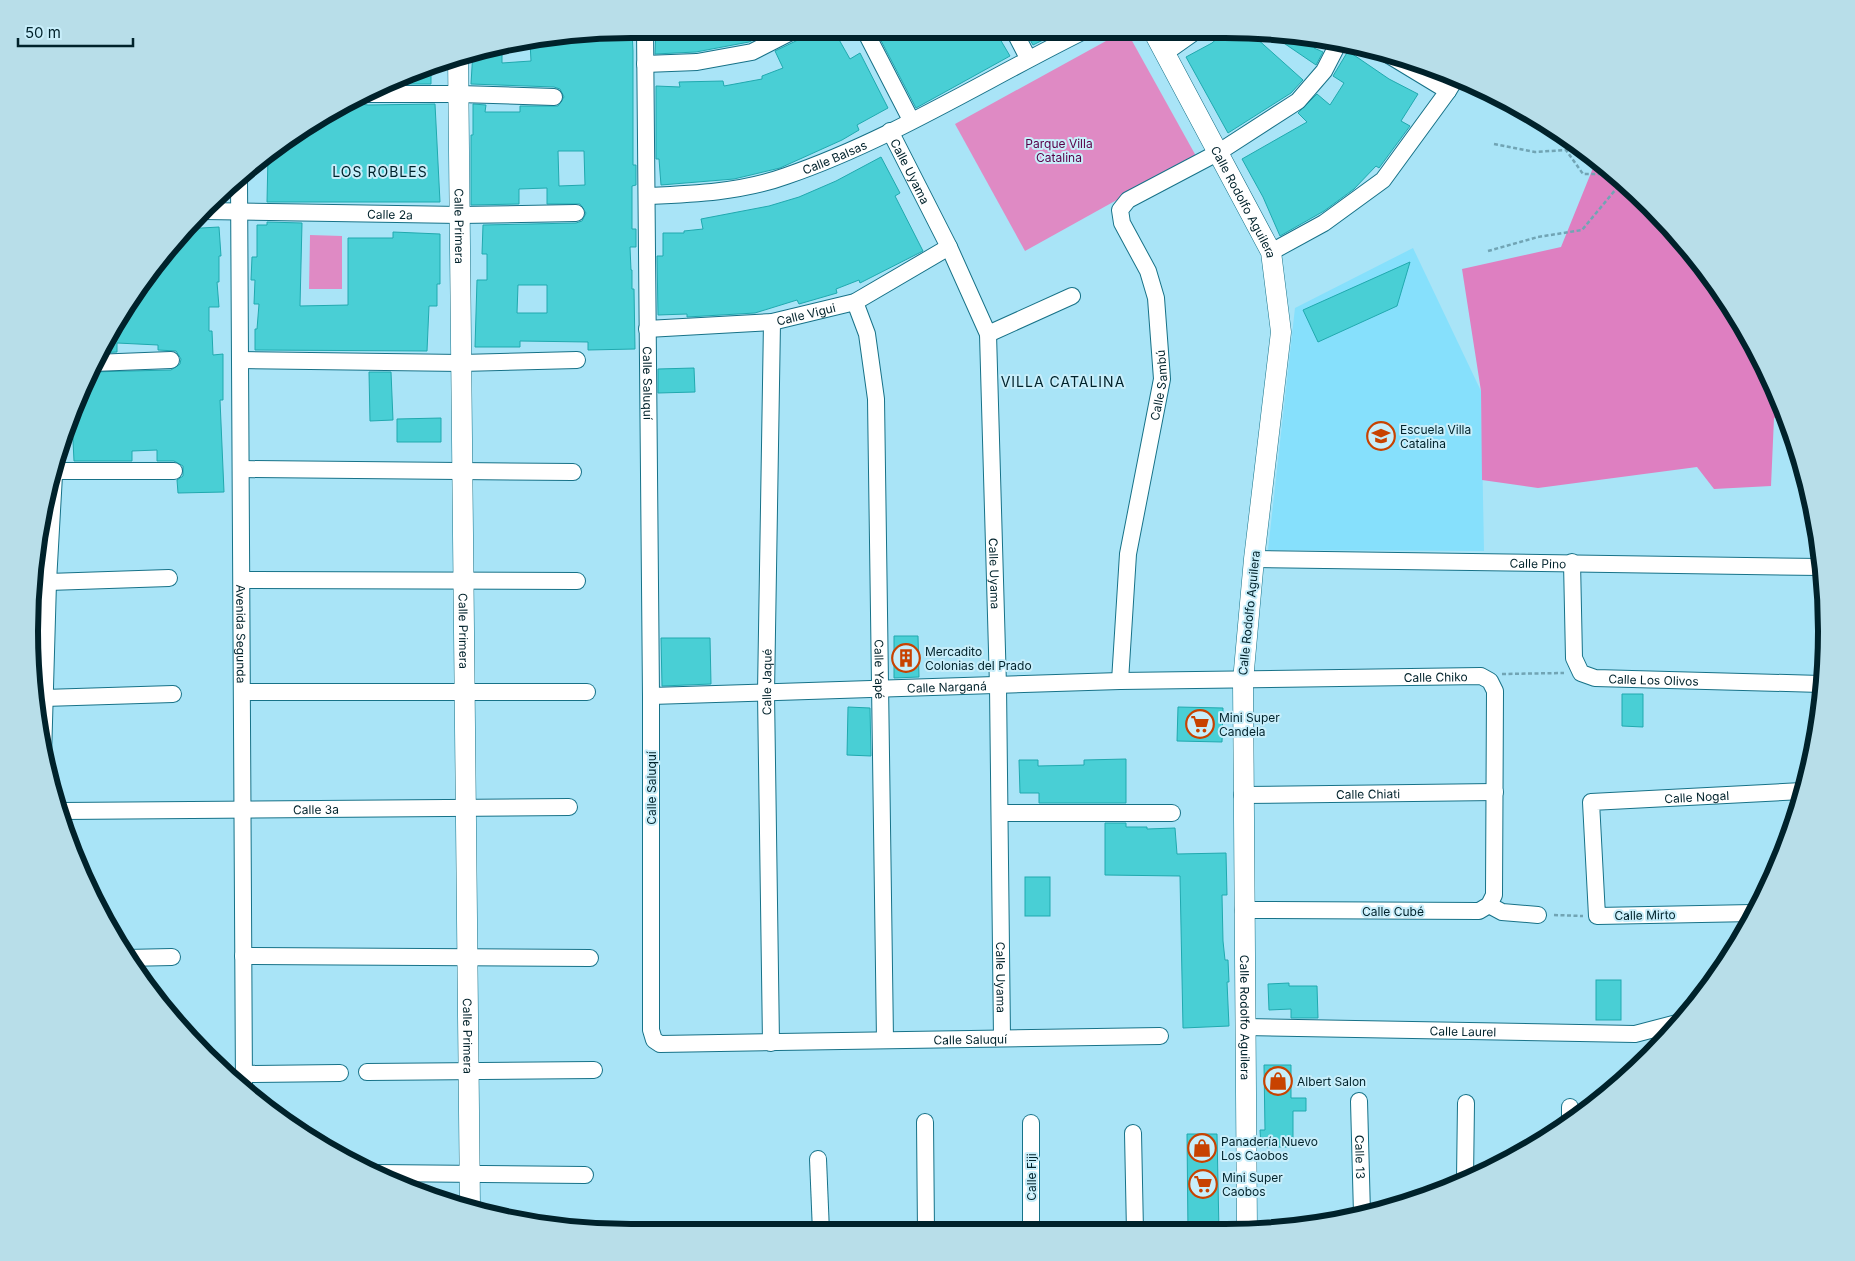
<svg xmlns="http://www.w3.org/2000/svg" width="1855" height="1261" font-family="Inter,sans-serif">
<rect width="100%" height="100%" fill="#a9e4f7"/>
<path fill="#86e0fc" d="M1413,248L1481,391L1484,551L1268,550L1295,308Z"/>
<g fill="#df8ac4">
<path d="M1126,30L1196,156L1025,251L955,124Z"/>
<path d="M310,235L342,236V289H309Z"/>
</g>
<path fill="#de7fc1" d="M1593,161L1650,205L1725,296L1781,400L1785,414L1774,418L1771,486L1714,489L1697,467L1538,488L1482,480L1481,391L1462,269L1561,247L1595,163Z"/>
<g fill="#49cfd5" stroke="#20a9af" fill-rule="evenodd">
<path d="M656,29H776L749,42L696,52L655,54Z"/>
<path d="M807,29H833L850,59L860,53L888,108L857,125L859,130L842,140L780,168L734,179L661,185L659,159H656V86L680,87L679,82L723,81L724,86L762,79V76L783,68L775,51L802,38Z"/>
<path d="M875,29H981L987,40L997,34L1010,56L916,108Z"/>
<path d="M1024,29H1040L1045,39L1033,45Z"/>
<path d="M1228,29L1259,32L1255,37L1303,80L1291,93L1228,133L1186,57L1212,43Z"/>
<path d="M612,31H632L633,51V165H636V185L632,186V229H636V247H630L631,270H632V289H634L635,349L588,350V342L520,341V347H475L477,280H487V254H482L483,225L576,223L582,221L586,213L580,204H547V188L519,189V204L471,205V135H473V104L486,105L485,112H520V106H558L564,97L560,89L554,87L471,84L473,50L502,46V63L531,61L530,42ZM558,151H584L585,185L559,186ZM518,285H547V313H517Z"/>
<path d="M1269,33L1320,38L1314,48L1323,52L1316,65Z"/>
<path d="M1348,51L1389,79L1418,94L1401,121L1410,126L1379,168L1376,166L1354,189L1324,211L1280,236L1263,197L1242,159L1307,122L1298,113L1317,94L1330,105L1344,83L1333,76Z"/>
<path d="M431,66V84H393V80Z"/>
<path d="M350,99L353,103L368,105L435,104L440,202H267L268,155L296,130Z"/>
<path d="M881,157L900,193L895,196L923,251L860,283L859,280L836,289L837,293L799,304L797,300L755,313L687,317V314L658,315L657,256H663V233H684V231L703,229L701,219L769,206L799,197L836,181Z"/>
<path d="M267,222L302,223L300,306L348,305V238H393V232L440,234V284H437V306H429L427,351L255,350V329H257L259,304H254L255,280H251L252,257H257V225H267Z"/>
<path d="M219,227L221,256H219V282H217L219,307H209V331H212L213,355L223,354V400H220L224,492L178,493L177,480L183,476V466L174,461H157V450L132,451V461H74L72,421H77L76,397L89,372L171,370L180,364L181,359L176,351L158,350V345L117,343V352L98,353L110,329L178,234L184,229Z"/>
<path d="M1410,262L1397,306L1318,342L1303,310Z"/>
<path d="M694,368L695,392L658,393V369Z"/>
<path d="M369,372H391L393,420L370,421Z"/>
<path d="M441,418V442H397V419Z"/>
<path d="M894,636H918L919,677L894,678Z"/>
<path d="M661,638H710L711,684L662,686Z"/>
<path d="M1622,694H1643V727L1622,726Z"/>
<path d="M848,707L870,708L871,756L847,755Z"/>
<path d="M1178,707L1223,708L1222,742L1177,741Z"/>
<path d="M1126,759V803H1039V793H1020L1019,760H1038V766L1084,765V760Z"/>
<path d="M1105,823H1126V827H1147V829L1175,828L1177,854L1226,853L1227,895H1222L1223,941L1225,960H1228L1229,982H1227L1229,1026L1183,1028L1180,876L1105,875Z"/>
<rect x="1025" y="877" width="25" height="39"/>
<rect x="1596" y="980" width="25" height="40"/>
<path d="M1289,983V986H1317L1318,1018H1291V1009L1269,1010L1268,984Z"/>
<path d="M1264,1065H1291V1098H1306V1111H1293V1147H1261L1260,1130H1265Z"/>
<path d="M1187,1134H1217L1219,1232H1188Z"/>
</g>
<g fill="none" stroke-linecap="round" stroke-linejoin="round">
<defs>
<g id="minor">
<path id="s1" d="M645,29L651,696V1030L654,1040L660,1044L1160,1036"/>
<path d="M864,29L911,120"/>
<path d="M1013,29L1028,58"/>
<path d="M1382,51L1448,91"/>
<path d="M1165,53L1199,29"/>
<path d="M645,64L697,62L752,52L797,29"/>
<path d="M358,94H459L554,97"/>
<path id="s2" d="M890,131L949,247L988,334L998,686L1002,1038"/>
<path id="s3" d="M239,180L244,1088"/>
<path id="s4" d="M648,196C694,194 742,192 786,176C891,140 988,78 1088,29"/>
<path id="s5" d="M204,211L460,215L576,213"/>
<path d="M1271,252L1324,223L1383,180L1448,91L1456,78"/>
<path id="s6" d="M855,302L867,334L876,399L885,1040"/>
<path id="s7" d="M647,329L772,322L855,302L949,247"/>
<path d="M988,334L1072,296"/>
<path d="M241,360L461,363L577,360"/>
<path d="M93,363L171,360"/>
<path d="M241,469L573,472"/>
<path d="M56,471H174"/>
<path id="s8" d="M1254,559L1820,567"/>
<path id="s9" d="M1572,562L1574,658L1581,673L1595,678L1821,684"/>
<path d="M242,580L577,581"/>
<path d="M48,582L169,578"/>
<path id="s10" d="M1120,681L1128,554L1162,379L1156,298L1148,271L1122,223L1120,210L1128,200L1219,152L1298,101L1324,71L1340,40"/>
<path d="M243,692H587"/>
<path id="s11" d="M651,696L1120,681L1481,676L1490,681L1495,691L1494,895L1489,905L1479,911L1243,910"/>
<path d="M44,698L173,694"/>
<path d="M43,757L48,582L54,475"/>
<path id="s12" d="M1242,795L1495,792"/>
<path id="s13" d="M62,811L569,807"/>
<path d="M1000,813H1172"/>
<path d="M1489,905L1502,912L1538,915"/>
<path id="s14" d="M1753,913L1597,916L1591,802L1802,791"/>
<path d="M243,956L590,958"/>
<path d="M126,958L172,957"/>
<path id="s15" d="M1245,1027L1635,1034L1677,1023"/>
<path id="s16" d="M771,1043L766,693L772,322"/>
<path d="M367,1072L594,1070"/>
<path d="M244,1074L340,1073"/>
<path id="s17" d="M1359,1101L1362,1214"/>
<path d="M1570,1121V1107"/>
<path d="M925,1122L926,1232"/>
<path d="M1133,1133L1135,1232"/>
<path d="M818,1159L821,1232"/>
<path d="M376,1173L585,1175"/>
<path d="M1465,1179L1466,1103"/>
<path d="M1031,1232V1123"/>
</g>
<g id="tertiary">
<path id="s18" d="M1152,29L1271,252L1281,332L1254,559L1243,681L1247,1230"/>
<path id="s19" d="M458,55L470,1207"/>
</g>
</defs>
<use href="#minor" stroke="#177288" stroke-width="18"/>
<use href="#tertiary" stroke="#177288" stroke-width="21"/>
<g stroke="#71a4b4" stroke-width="2.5" stroke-dasharray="4 2.5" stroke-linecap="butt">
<path d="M1494,144L1535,152L1566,150L1583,174H1610"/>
<path d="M1488,251L1538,237L1582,230L1621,183"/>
<path d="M1502,674L1564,673"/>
<path d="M1554,915L1583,916"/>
</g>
<use href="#minor" stroke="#fff" stroke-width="16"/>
<use href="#tertiary" stroke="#fff" stroke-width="20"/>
</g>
<defs>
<symbol id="school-ring" viewBox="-11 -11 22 22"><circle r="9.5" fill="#c8eefa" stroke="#c84200" stroke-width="1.5"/><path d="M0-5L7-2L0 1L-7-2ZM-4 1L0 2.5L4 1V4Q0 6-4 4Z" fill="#c84200"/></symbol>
<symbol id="building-ring" viewBox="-11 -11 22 22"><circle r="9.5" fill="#c8eefa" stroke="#c84200" stroke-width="1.5"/><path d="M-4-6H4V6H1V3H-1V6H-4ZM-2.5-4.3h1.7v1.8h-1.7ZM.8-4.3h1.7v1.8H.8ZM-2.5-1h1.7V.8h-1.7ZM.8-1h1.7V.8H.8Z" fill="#c84200"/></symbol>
<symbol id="supermarket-ring" viewBox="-11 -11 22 22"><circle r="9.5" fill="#c8eefa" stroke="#c84200" stroke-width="1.5"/><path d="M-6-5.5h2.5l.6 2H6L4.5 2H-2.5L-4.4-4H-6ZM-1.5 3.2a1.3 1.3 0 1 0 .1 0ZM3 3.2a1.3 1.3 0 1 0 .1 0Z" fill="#c84200"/></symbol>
<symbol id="shop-ring" viewBox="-11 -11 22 22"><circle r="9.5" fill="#c8eefa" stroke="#c84200" stroke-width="1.5"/><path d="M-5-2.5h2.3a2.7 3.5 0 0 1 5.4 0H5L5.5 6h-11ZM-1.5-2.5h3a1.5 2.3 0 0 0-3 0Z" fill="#c84200"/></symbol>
</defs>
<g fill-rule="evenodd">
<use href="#school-ring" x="1365" y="420" width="32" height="32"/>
<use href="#building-ring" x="890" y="642" width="32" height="32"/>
<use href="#supermarket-ring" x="1184" y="708" width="32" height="32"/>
<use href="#shop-ring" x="1262" y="1065" width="32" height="32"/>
<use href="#shop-ring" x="1186" y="1132" width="32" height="32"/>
<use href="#supermarket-ring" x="1187" y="1168" width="32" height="32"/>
</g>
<g text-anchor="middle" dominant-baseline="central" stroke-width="4" stroke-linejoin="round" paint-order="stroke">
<g font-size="12" fill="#590047" stroke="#c8eefa">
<text x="1059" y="143">Parque Villa<tspan x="1059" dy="14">Catalina</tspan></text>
</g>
<g font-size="12" fill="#00222b" stroke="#c8eefa">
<text stroke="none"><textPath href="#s4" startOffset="192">Calle Balsas</textPath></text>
<text stroke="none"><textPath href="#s2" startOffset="45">Calle Uyama</textPath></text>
<text stroke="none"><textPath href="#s18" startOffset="196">Calle Rodolfo Aguilera</textPath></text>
<text stroke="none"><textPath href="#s5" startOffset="186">Calle 2a</textPath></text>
<text stroke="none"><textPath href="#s19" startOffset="171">Calle Primera</textPath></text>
<text stroke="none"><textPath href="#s7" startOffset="160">Calle Vigui</textPath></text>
<text stroke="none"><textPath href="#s1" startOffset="354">Calle Saluquí</textPath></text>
<text stroke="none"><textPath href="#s10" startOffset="299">Calle Sambú</textPath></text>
<text stroke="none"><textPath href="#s8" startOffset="284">Calle Pino</textPath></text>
<text stroke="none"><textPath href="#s2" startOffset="465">Calle Uyama</textPath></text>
<text transform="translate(1249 613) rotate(-84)">Calle Rodolfo Aguilera</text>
<text stroke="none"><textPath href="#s19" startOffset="576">Calle Primera</textPath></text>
<text stroke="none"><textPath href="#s3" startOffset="454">Avenida Segunda</textPath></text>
<text stroke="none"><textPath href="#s6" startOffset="370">Calle Yapé</textPath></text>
<text stroke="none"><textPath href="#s11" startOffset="785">Calle Chiko</textPath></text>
<text stroke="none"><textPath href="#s9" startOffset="186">Calle Los Olivos</textPath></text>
<text stroke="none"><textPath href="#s16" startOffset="361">Calle Jaqué</textPath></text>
<text stroke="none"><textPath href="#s11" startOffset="296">Calle Narganá</textPath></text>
<text transform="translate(651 788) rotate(-90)">Calle Saluquí</text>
<text stroke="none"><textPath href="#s12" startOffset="126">Calle Chiati</textPath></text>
<text stroke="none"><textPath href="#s14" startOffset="376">Calle Nogal</textPath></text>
<text stroke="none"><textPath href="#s13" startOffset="254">Calle 3a</textPath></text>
<text x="1393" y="911">Calle Cubé</text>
<text transform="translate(1645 915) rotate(-1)">Calle Mirto</text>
<text stroke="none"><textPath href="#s2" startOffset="869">Calle Uyama</textPath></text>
<text stroke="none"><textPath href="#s18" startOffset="1021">Calle Rodolfo Aguilera</textPath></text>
<text stroke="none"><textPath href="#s15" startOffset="218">Calle Laurel</textPath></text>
<text stroke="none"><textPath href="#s19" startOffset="981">Calle Primera</textPath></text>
<text stroke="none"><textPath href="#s1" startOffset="1329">Calle Saluquí</textPath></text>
<text stroke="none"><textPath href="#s17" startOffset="56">Calle 13</textPath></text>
<text transform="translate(1031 1177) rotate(-90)">Calle Fiji</text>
</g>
<g font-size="12" fill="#00222b" stroke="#c8eefa" text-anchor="start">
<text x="1400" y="429">Escuela Villa<tspan x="1400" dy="14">Catalina</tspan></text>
<text x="925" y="651">Mercadito<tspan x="925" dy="14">Colonias del Prado</tspan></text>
<text x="1219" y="717">Mini Super<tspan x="1219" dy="14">Candela</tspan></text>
<text x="1297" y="1081">Albert Salon</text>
<text x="1221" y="1141">Panadería Nuevo<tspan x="1221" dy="14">Los Caobos</tspan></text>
<text x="1222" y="1177">Mini Super<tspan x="1222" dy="14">Caobos</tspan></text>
</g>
<g font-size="14" letter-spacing="1" fill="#00222b" stroke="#c8eefa">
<text x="380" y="171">LOS ROBLES</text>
<text x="1063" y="381">VILLA CATALINA</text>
</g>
</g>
<path d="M0 0H1855V1261H0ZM631 38H1225A593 593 0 0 1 1818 631V631A593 593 0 0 1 1225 1224H631A593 593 0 0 1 38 631V631A593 593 0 0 1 631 38Z" fill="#b8dee9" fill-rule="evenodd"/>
<path fill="none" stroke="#00222b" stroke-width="6" d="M631 38H1225A593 593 0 0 1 1818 631V631A593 593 0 0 1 1225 1224H631A593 593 0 0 1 38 631V631A593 593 0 0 1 631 38Z"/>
<path d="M18 38v8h115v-8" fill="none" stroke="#00222b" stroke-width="2.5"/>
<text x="25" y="38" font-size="15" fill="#00222b" stroke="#c8eefa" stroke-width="4" paint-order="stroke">50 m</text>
</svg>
